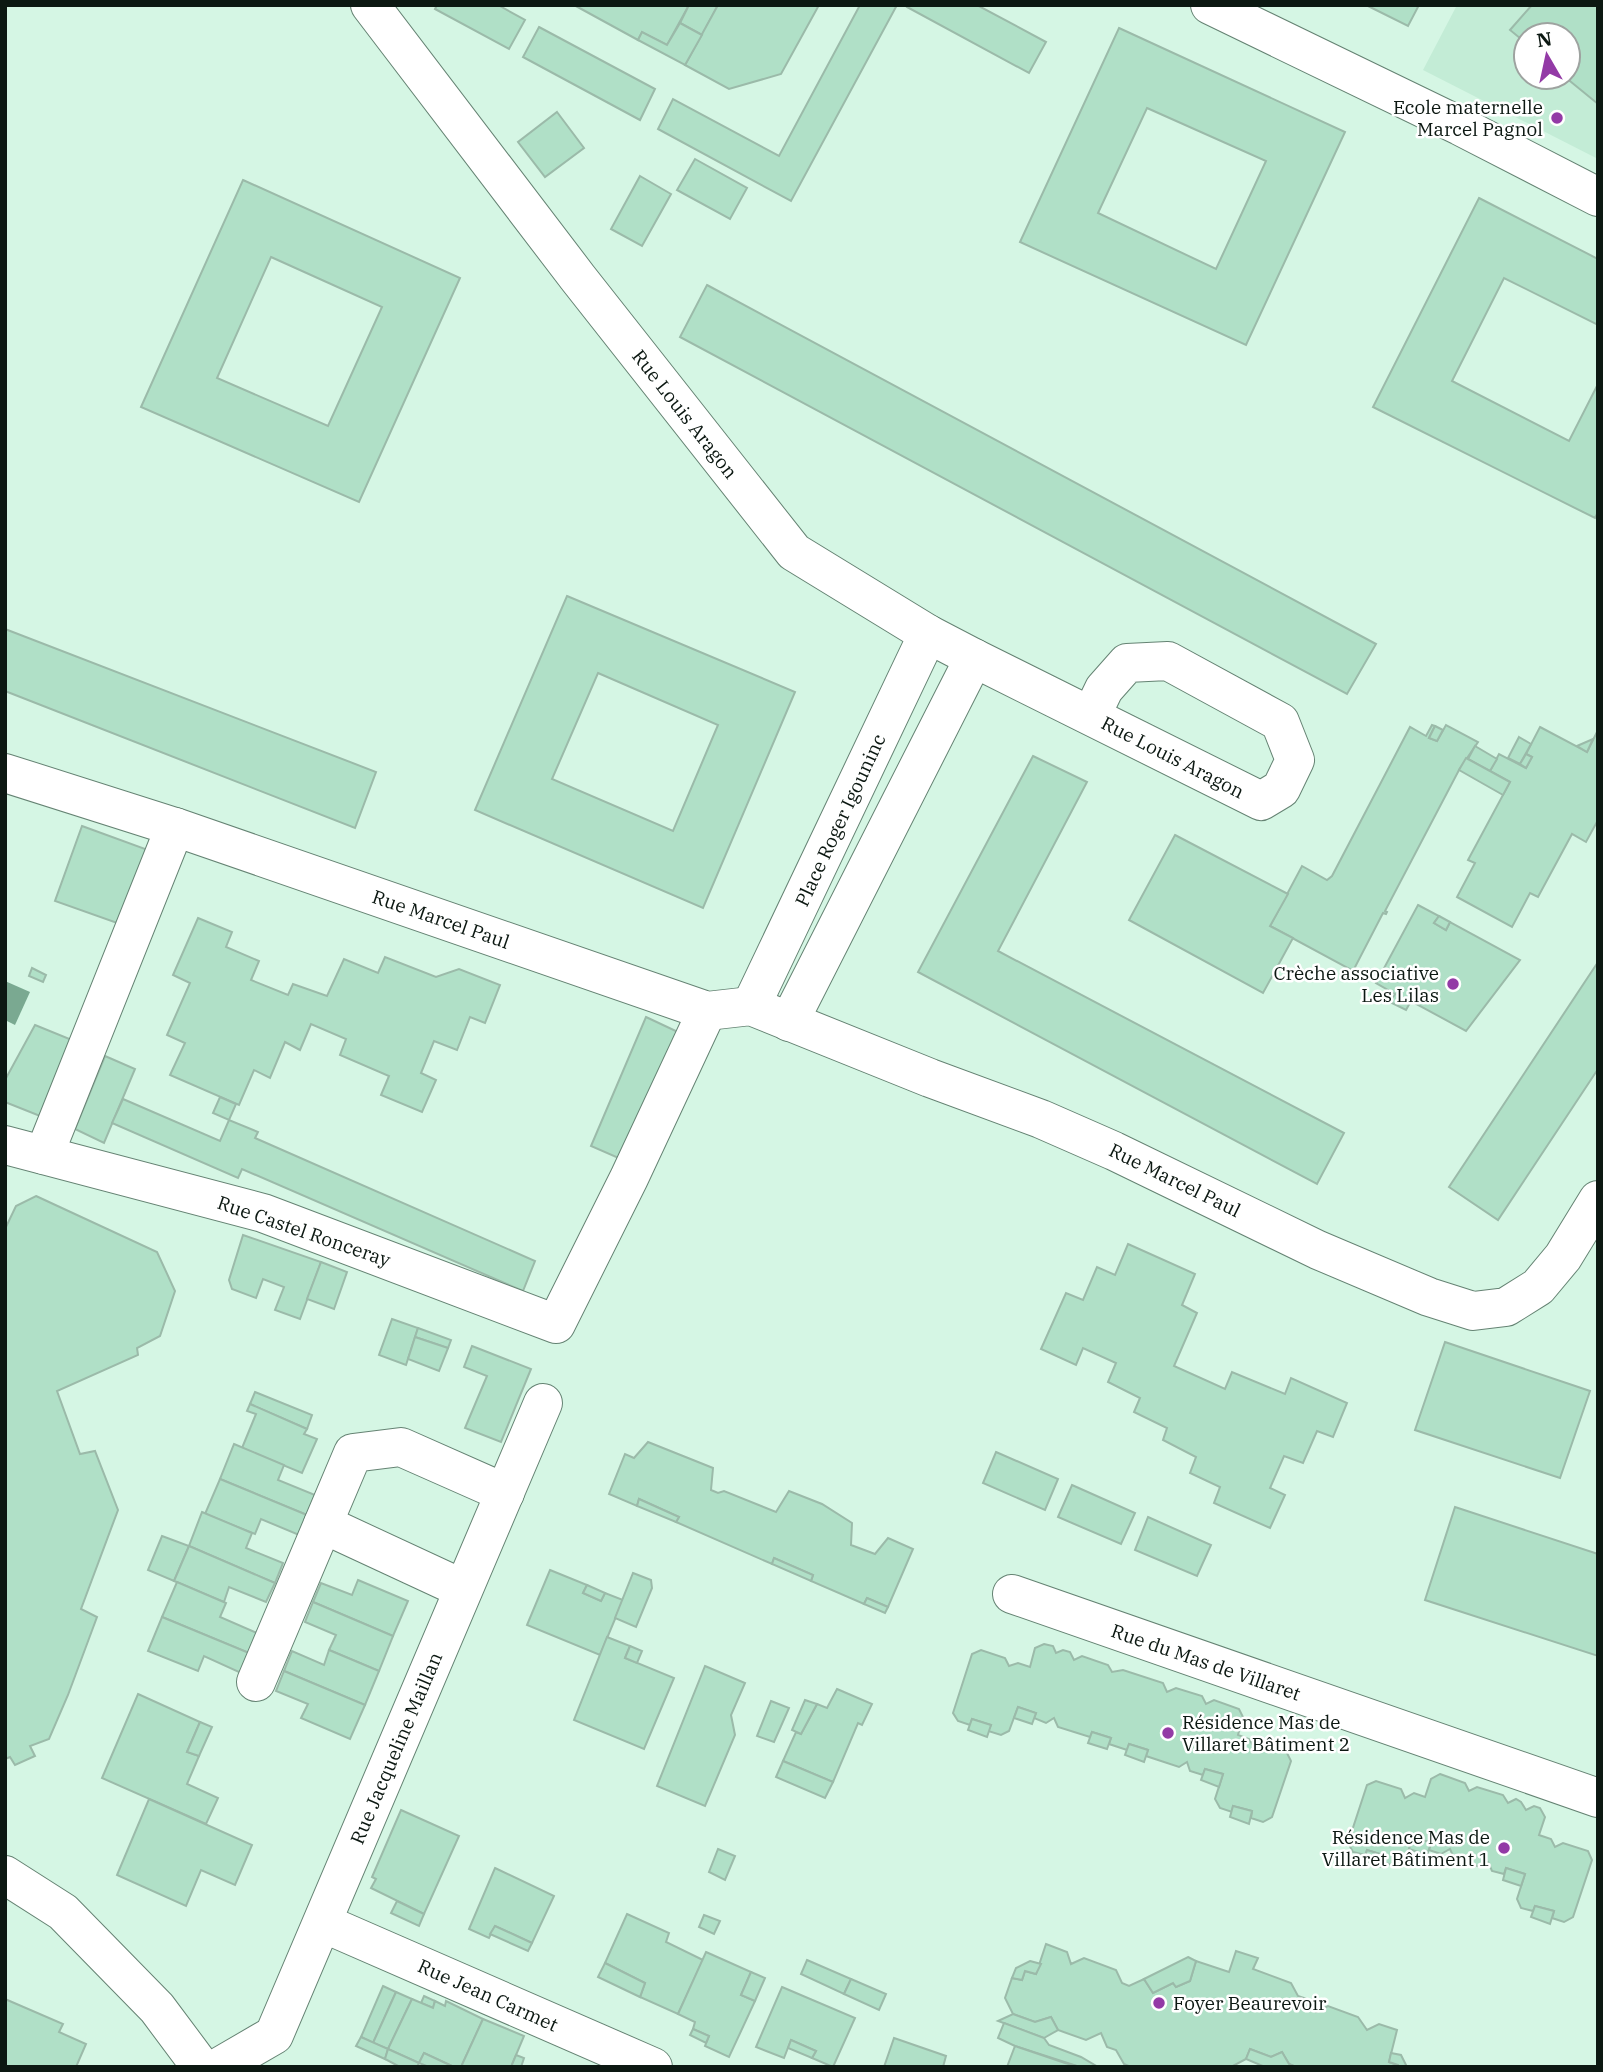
<svg xmlns="http://www.w3.org/2000/svg" width="1603" height="2072" font-family="'IBM Plex Serif',serif">
<rect width="100%" height="100%" fill="#d5f6e4"/>
<path fill="#c3ecd6" fill-rule="evenodd" d="M1457,5H1598V159L1423,70ZM1526,35H1568V77H1526Z"/>
<path fill="#7aa991" d="M5,981L30,992L15,1025L5,1020Z"/>
<g fill="#b0e0c7" stroke="#9bbaa9" stroke-width="2" fill-rule="evenodd">
<path d="M437,5H498L525,20L509,49L435,9Z"/>
<path d="M574,5H689L667,45L642,32L638,40Z"/>
<path d="M689,5H718L702,35L680,23Z"/>
<path d="M718,5H819L781,74L729,89L685,65Z"/>
<path d="M860,5H897L791,201L658,129L673,99L779,156Z"/>
<path d="M908,5H977L1046,42L1029,73L907,7Z"/>
<path d="M1366,5H1419L1408,26Z"/>
<path d="M1532,5H1598V104L1565,77H1568V35H1526V43L1510,30Z"/>
<path d="M680,23L702,35L685,65L638,40L642,32L667,45Z"/>
<path d="M539,27L655,89L640,120L523,57Z"/>
<path d="M1119,28L1345,132L1246,345L1020,242ZM1147,108L1266,161L1216,269L1098,213Z"/>
<path d="M557,112L584,148L545,177L518,142Z"/>
<path d="M695,159L747,188L730,219L677,190Z"/>
<path d="M640,176L671,194L642,246L611,229Z"/>
<path d="M243,180L460,278L359,502L141,407ZM271,257L382,307L328,426L217,378Z"/>
<path d="M1479,198L1598,259V325L1504,278L1452,381L1569,441L1598,384V512L1595,518L1373,407Z"/>
<path d="M707,285L1376,644L1347,694L680,337Z"/>
<path d="M567,596L795,692L703,908L475,810ZM598,673L718,725L673,831L552,779Z"/>
<path d="M5,629L376,772L355,828L5,691Z"/>
<path d="M1432,725L1435,726L1429,738L1437,741L1446,725L1478,742L1459,770L1385,911L1387,912L1386,914L1383,913L1354,969L1356,970L1355,972L1270,926L1302,866L1327,880L1332,876L1410,727L1426,736Z"/>
<path d="M1435,726L1443,730L1437,741L1429,738Z"/>
<path d="M1540,727L1587,752L1598,730V820L1586,842L1572,834L1538,897L1530,893L1512,927L1457,897L1475,863L1468,860L1510,782L1490,771L1499,754L1526,768L1532,757L1526,754Z"/>
<path d="M1519,737L1531,744L1520,764L1508,758Z"/>
<path d="M1593,739L1587,752L1577,746Z"/>
<path d="M1475,746L1497,759L1490,771L1468,759Z"/>
<path d="M1526,754L1532,757L1526,768L1520,764Z"/>
<path d="M1033,756L1087,782L998,951L1344,1133L1317,1184L918,972Z"/>
<path d="M1466,758L1510,782L1503,795L1459,770Z"/>
<path d="M82,826L148,850L120,924L55,901Z"/>
<path d="M1175,835L1288,894L1270,926L1293,938L1263,993L1129,920Z"/>
<path d="M1418,905L1439,916L1434,923L1446,930L1450,922L1520,960L1466,1031L1411,1001L1406,1010L1390,1002L1395,994L1376,983Z"/>
<path d="M1439,916L1450,922L1446,930L1434,923Z"/>
<path d="M198,918L232,932L226,947L259,961L251,980L288,995L293,984L327,996L344,959L378,973L385,957L436,977L459,969L500,985L485,1023L470,1017L457,1050L434,1041L421,1073L436,1080L422,1112L381,1095L389,1076L340,1055L346,1039L311,1024L300,1050L285,1042L270,1078L254,1070L239,1105L170,1075L185,1043L167,1035L190,983L173,975Z"/>
<path d="M1598,962V1069L1498,1220L1449,1187Z"/>
<path d="M32,968L46,975L43,982L29,976Z"/>
<path d="M646,1017L678,1032L623,1160L591,1146Z"/>
<path d="M35,1025L72,1040L40,1116L5,1102V1080Z"/>
<path d="M105,1056L135,1069L104,1143L75,1129Z"/>
<path d="M220,1097L236,1104L229,1120L213,1113Z"/>
<path d="M123,1099L220,1141L229,1120L258,1132L255,1138L535,1261L523,1291L242,1169L238,1178L112,1123Z"/>
<path d="M36,1196L157,1252L175,1291L160,1336L137,1348L138,1355L57,1391L80,1454L95,1451L118,1510L81,1609L97,1617L68,1695L49,1739L30,1746L35,1756L15,1765L10,1757L5,1759V1229L16,1206Z"/>
<path d="M243,1235L321,1262L300,1319L275,1310L284,1287L263,1279L256,1298L232,1289L229,1280Z"/>
<path d="M1128,1244L1195,1274L1182,1305L1197,1313L1174,1366L1225,1389L1232,1372L1285,1394L1291,1378L1347,1403L1333,1437L1317,1431L1303,1463L1284,1456L1270,1488L1285,1495L1270,1528L1214,1503L1220,1487L1190,1473L1196,1457L1163,1440L1167,1428L1134,1412L1140,1398L1108,1382L1116,1363L1083,1348L1076,1365L1041,1349L1066,1293L1083,1300L1097,1267L1115,1275Z"/>
<path d="M321,1262L347,1272L334,1309L307,1299Z"/>
<path d="M392,1319L418,1328L406,1365L379,1355Z"/>
<path d="M418,1328L451,1340L448,1348L415,1337Z"/>
<path d="M415,1337L448,1348L439,1371L408,1359Z"/>
<path d="M1445,1342L1590,1391L1560,1478L1415,1430Z"/>
<path d="M472,1346L531,1369L501,1442L465,1428L487,1376L464,1367Z"/>
<path d="M255,1392L312,1415L307,1429L250,1404Z"/>
<path d="M250,1404L307,1429L304,1434L317,1439L302,1473L242,1448L256,1414L247,1411Z"/>
<path d="M648,1442L713,1468L711,1490L718,1493L724,1491L776,1512L789,1491L822,1504L852,1523L851,1545L875,1554L888,1538L913,1549L888,1607L867,1598L864,1604L811,1581L813,1575L774,1558L772,1564L676,1522L679,1517L639,1499L637,1506L609,1494L625,1454L634,1458Z"/>
<path d="M234,1444L284,1465L278,1480L315,1495L307,1515L220,1479Z"/>
<path d="M996,1452L1058,1479L1045,1510L983,1483Z"/>
<path d="M220,1479L307,1515L299,1535L261,1519L255,1534L205,1514Z"/>
<path d="M1072,1485L1135,1513L1121,1544L1058,1517Z"/>
<path d="M639,1499L679,1517L676,1522L637,1506Z"/>
<path d="M1455,1507L1598,1554V1656L1425,1600Z"/>
<path d="M202,1512L252,1533L246,1548L283,1563L275,1583L189,1546Z"/>
<path d="M1148,1517L1211,1545L1197,1576L1135,1550Z"/>
<path d="M162,1536L189,1546L174,1581L148,1570Z"/>
<path d="M189,1546L275,1583L266,1602L229,1587L224,1602L174,1581Z"/>
<path d="M774,1558L813,1575L811,1581L772,1564Z"/>
<path d="M550,1570L587,1585L583,1593L601,1601L605,1593L623,1600L600,1655L527,1625Z"/>
<path d="M633,1573L651,1580L652,1588L636,1627L615,1618Z"/>
<path d="M358,1580L408,1601L393,1636L313,1602L321,1583L352,1595Z"/>
<path d="M177,1582L226,1603L220,1617L257,1633L249,1653L162,1617Z"/>
<path d="M587,1585L605,1593L601,1601L583,1593Z"/>
<path d="M867,1598L888,1607L885,1613L864,1604Z"/>
<path d="M313,1602L393,1636L379,1671L329,1650L336,1635L305,1622Z"/>
<path d="M162,1617L249,1653L241,1673L204,1656L198,1671L148,1651Z"/>
<path d="M607,1637L630,1646L625,1658L674,1678L644,1749L574,1720Z"/>
<path d="M1044,1644L1053,1646L1056,1653L1063,1650L1070,1652L1074,1660L1082,1656L1108,1665L1112,1672L1123,1670L1163,1683L1167,1692L1176,1688L1202,1696L1206,1704L1214,1700L1239,1709L1243,1717L1238,1735L1249,1739L1254,1747L1261,1743L1286,1751L1291,1761L1272,1817L1263,1822L1251,1818L1252,1811L1233,1806L1232,1812L1220,1808L1215,1799L1223,1774L1205,1769L1203,1775L1190,1771L1187,1762L1179,1767L1146,1756L1148,1750L1129,1744L1127,1750L1109,1744L1111,1738L1092,1732L1090,1737L1058,1727L1054,1718L1046,1723L1034,1718L1036,1713L1018,1707L1009,1731L1001,1735L988,1731L991,1725L972,1719L970,1725L958,1721L953,1713L972,1654L981,1650L1005,1658L1009,1666L1018,1663L1030,1667L1035,1648Z"/>
<path d="M630,1646L642,1651L637,1663L625,1658Z"/>
<path d="M329,1650L379,1671L365,1705L284,1671L292,1651L324,1665Z"/>
<path d="M705,1666L745,1683L731,1715L735,1735L705,1806L657,1786Z"/>
<path d="M284,1671L365,1705L350,1739L301,1718L308,1704L276,1691Z"/>
<path d="M837,1689L872,1704L862,1725L858,1723L833,1782L783,1761L796,1732L801,1734L817,1704L827,1708Z"/>
<path d="M138,1694L200,1722L187,1752L199,1756L187,1784L218,1798L206,1824L102,1778Z"/>
<path d="M805,1700L817,1704L801,1734L792,1730Z"/>
<path d="M771,1701L789,1708L774,1742L757,1736Z"/>
<path d="M1018,1707L1036,1713L1032,1724L1014,1718Z"/>
<path d="M972,1719L991,1725L987,1737L968,1730Z"/>
<path d="M200,1722L212,1727L199,1756L187,1752Z"/>
<path d="M1092,1732L1111,1738L1107,1749L1088,1743Z"/>
<path d="M1129,1744L1148,1750L1144,1762L1125,1755Z"/>
<path d="M783,1761L833,1782L825,1798L776,1777Z"/>
<path d="M1205,1769L1223,1774L1219,1787L1201,1780Z"/>
<path d="M1440,1774L1465,1783L1469,1791L1477,1787L1503,1795L1508,1803L1516,1799L1521,1802L1526,1810L1534,1806L1540,1808L1545,1817L1539,1835L1551,1839L1555,1847L1563,1843L1588,1851L1592,1860L1573,1917L1564,1922L1552,1918L1554,1911L1535,1906L1533,1911L1521,1908L1517,1899L1525,1874L1506,1868L1504,1874L1492,1871L1488,1862L1480,1867L1454,1858L1450,1849L1441,1854L1429,1850L1431,1843L1413,1837L1405,1862L1396,1867L1384,1862L1386,1856L1367,1850L1365,1855L1353,1852L1348,1843L1367,1785L1376,1781L1401,1789L1405,1798L1414,1793L1425,1797L1431,1779Z"/>
<path d="M149,1799L252,1845L235,1885L201,1870L186,1906L117,1875Z"/>
<path d="M1233,1806L1252,1811L1249,1824L1230,1817Z"/>
<path d="M401,1810L459,1836L424,1914L371,1888L376,1879L372,1877Z"/>
<path d="M1413,1837L1431,1843L1427,1855L1409,1849Z"/>
<path d="M718,1849L735,1856L725,1880L709,1872Z"/>
<path d="M1367,1850L1386,1856L1382,1867L1363,1862Z"/>
<path d="M495,1868L554,1896L532,1943L495,1926L489,1938L469,1929Z"/>
<path d="M1506,1868L1525,1874L1521,1886L1503,1880Z"/>
<path d="M397,1901L424,1914L419,1926L391,1913Z"/>
<path d="M1535,1906L1554,1911L1550,1924L1531,1917Z"/>
<path d="M627,1914L669,1933L666,1942L703,1960L678,2014L640,1997L645,1983L605,1963Z"/>
<path d="M704,1915L720,1921L714,1934L699,1927Z"/>
<path d="M495,1926L532,1943L528,1951L490,1934Z"/>
<path d="M1046,1944L1067,1952L1071,1964L1084,1958L1116,1970L1122,1983L1129,1986L1144,1979L1153,1993L1173,1983L1176,1987L1190,1981L1196,1961L1229,1972L1236,1951L1258,1958L1253,1969L1291,1983L1298,1996L1310,2000L1316,2012L1328,2006L1358,2017L1367,2030L1379,2024L1397,2030L1389,2062L1398,2065V2067H1296L1289,2064L1282,2052L1271,2057L1250,2049L1246,2059L1231,2067H1131L1124,2064L1116,2050L1107,2047L1101,2033L1086,2040L1058,2030L1051,2017L1035,2022L1013,2014L1005,1998L1012,1978L1022,1980L1025,1971L1036,1974Z"/>
<path d="M706,1952L751,1972L741,1995L755,2001L729,2057L705,2046L709,2036L693,2029L695,2022L678,2014Z"/>
<path d="M1188,1957L1196,1961L1190,1981L1176,1987L1173,1983L1153,1993L1144,1979Z"/>
<path d="M807,1960L851,1979L844,1994L801,1974Z"/>
<path d="M1030,1961L1041,1964L1036,1974L1025,1971L1022,1980L1012,1978L1016,1968Z"/>
<path d="M605,1963L645,1983L640,1997L598,1977Z"/>
<path d="M751,1972L765,1978L755,2001L741,1995Z"/>
<path d="M851,1979L886,1994L879,2010L844,1994Z"/>
<path d="M383,1986L396,1992L373,2043L361,2037Z"/>
<path d="M782,1987L855,2018L833,2067L812,2058L816,2051L791,2040L784,2058L756,2047Z"/>
<path d="M396,1992L412,1999L388,2049L373,2043Z"/>
<path d="M424,1996L435,2001L433,2008L421,2003Z"/>
<path d="M5,1999L63,2024L59,2032L86,2044L76,2067H5Z"/>
<path d="M412,1999L433,2008L435,2001L445,2006L446,2001L483,2019L461,2067H454L424,2053L419,2063L388,2049Z"/>
<path d="M1013,2014L1035,2022L1051,2017L1058,2030L1044,2038L998,2021Z"/>
<path d="M483,2019L524,2036L511,2067H461Z"/>
<path d="M1004,2023L1044,2038L1049,2045L1081,2057L1098,2067H1080L1015,2046L998,2038Z"/>
<path d="M693,2029L709,2036L706,2043L690,2035Z"/>
<path d="M361,2037L388,2049L385,2059L356,2046Z"/>
<path d="M894,2038L946,2056L943,2067H884Z"/>
<path d="M791,2040L816,2051L812,2058L788,2048Z"/>
<path d="M1015,2046L1065,2063L1080,2067H1007Z"/>
<path d="M388,2049L419,2063L417,2067H400L385,2059Z"/>
<path d="M1250,2049L1271,2057L1282,2052L1289,2064L1296,2067H1265L1246,2059Z"/>
<path d="M424,2053L454,2067H429L419,2063Z"/>
<path d="M1391,2053L1401,2055L1407,2067H1398V2065L1389,2062Z"/>
<path d="M516,2055L524,2058L521,2067H511Z"/>
</g>
<g fill="none" stroke-linecap="round" stroke-linejoin="round">
<defs>
<g id="minor">
<path d="M370,5L578,278L794,552L928,634L974,658L1261,801L1281,789L1295,760L1280,722L1168,661L1127,663L1104,689L1091,716"/>
<path d="M1210,5L1460,126L1598,197"/>
<path d="M5,773L175,827L707,1011L751,1006L930,1078L1041,1119L1114,1151L1318,1250L1429,1297L1473,1311L1506,1307L1538,1287L1563,1257L1598,1200"/>
<path d="M751,1006L928,634"/>
<path d="M789,1022L974,658"/>
<path d="M5,1145L263,1213L556,1324L629,1178L707,1011"/>
<path d="M44,1155L175,827"/>
<path d="M323,1524L463,1589"/>
<path d="M1012,1594L1598,1798"/>
<path d="M256,1682L353,1453L401,1447L505,1493"/>
<path d="M5,1875L63,1912L157,2008L201,2067"/>
<path d="M323,1923L653,2067"/>
<path d="M219,2067L274,2035L543,1403"/>
</g>
</defs>
<use href="#minor" stroke="#658373" stroke-width="40"/>
<use href="#minor" stroke="#fff" stroke-width="38"/>
</g>
<g fill="#933aa6" stroke="#fff" stroke-width="2.5">
<circle cx="1557" cy="118" r="7"/>
<circle cx="1453" cy="984" r="7"/>
<circle cx="1168" cy="1733" r="7"/>
<circle cx="1504" cy="1848" r="7"/>
<circle cx="1159" cy="2003" r="7"/>
</g>
<g text-anchor="middle" dominant-baseline="central" stroke-width="5" stroke-linejoin="round" paint-order="stroke">
<g font-size="19" fill="#0c1812" stroke="#fff" text-anchor="end">
<text x="1543" y="107">Ecole maternelle<tspan x="1543" dy="22">Marcel Pagnol</tspan></text>
<text x="1439" y="973">Crèche associative<tspan x="1439" dy="22">Les Lilas</tspan></text>
<text x="1182" y="1722" text-anchor="start">Résidence Mas de<tspan x="1182" dy="22">Villaret Bâtiment 2</tspan></text>
<text x="1490" y="1837">Résidence Mas de<tspan x="1490" dy="22">Villaret Bâtiment 1</tspan></text>
<text x="1173" y="2003" text-anchor="start">Foyer Beaurevoir</text>
</g>
<g font-size="19" fill="#0c1812" stroke="#fff">
<text transform="translate(685 414) rotate(52)">Rue Louis Aragon</text>
<text transform="translate(1173 757) rotate(27)">Rue Louis Aragon</text>
<text transform="translate(840 820) rotate(-65)">Place Roger Igouninc</text>
<text transform="translate(441 919) rotate(19)">Rue Marcel Paul</text>
<text transform="translate(1175 1180) rotate(26)">Rue Marcel Paul</text>
<text transform="translate(304 1231) rotate(19)">Rue Castel Ronceray</text>
<text transform="translate(1206 1662) rotate(19)">Rue du Mas de Villaret</text>
<text transform="translate(396 1748) rotate(-67)">Rue Jacqueline Maillan</text>
<text transform="translate(488 1995) rotate(24)">Rue Jean Carmet</text>
</g>
</g>
<rect width="1603" height="2072" fill="none" stroke="#0c1812" stroke-width="14"/>
<g transform="translate(1547 56) rotate(351)"><circle r="33" fill="#ffffff" stroke="#9ea3a0" stroke-width="2"/>
<path d="M0-5L12 26L0 18L-12 26Z" fill="#933aa6"/>
<text y="-10" font-size="19" font-weight="bold" text-anchor="middle" fill="#0c1812">N</text>
</g>
</svg>
